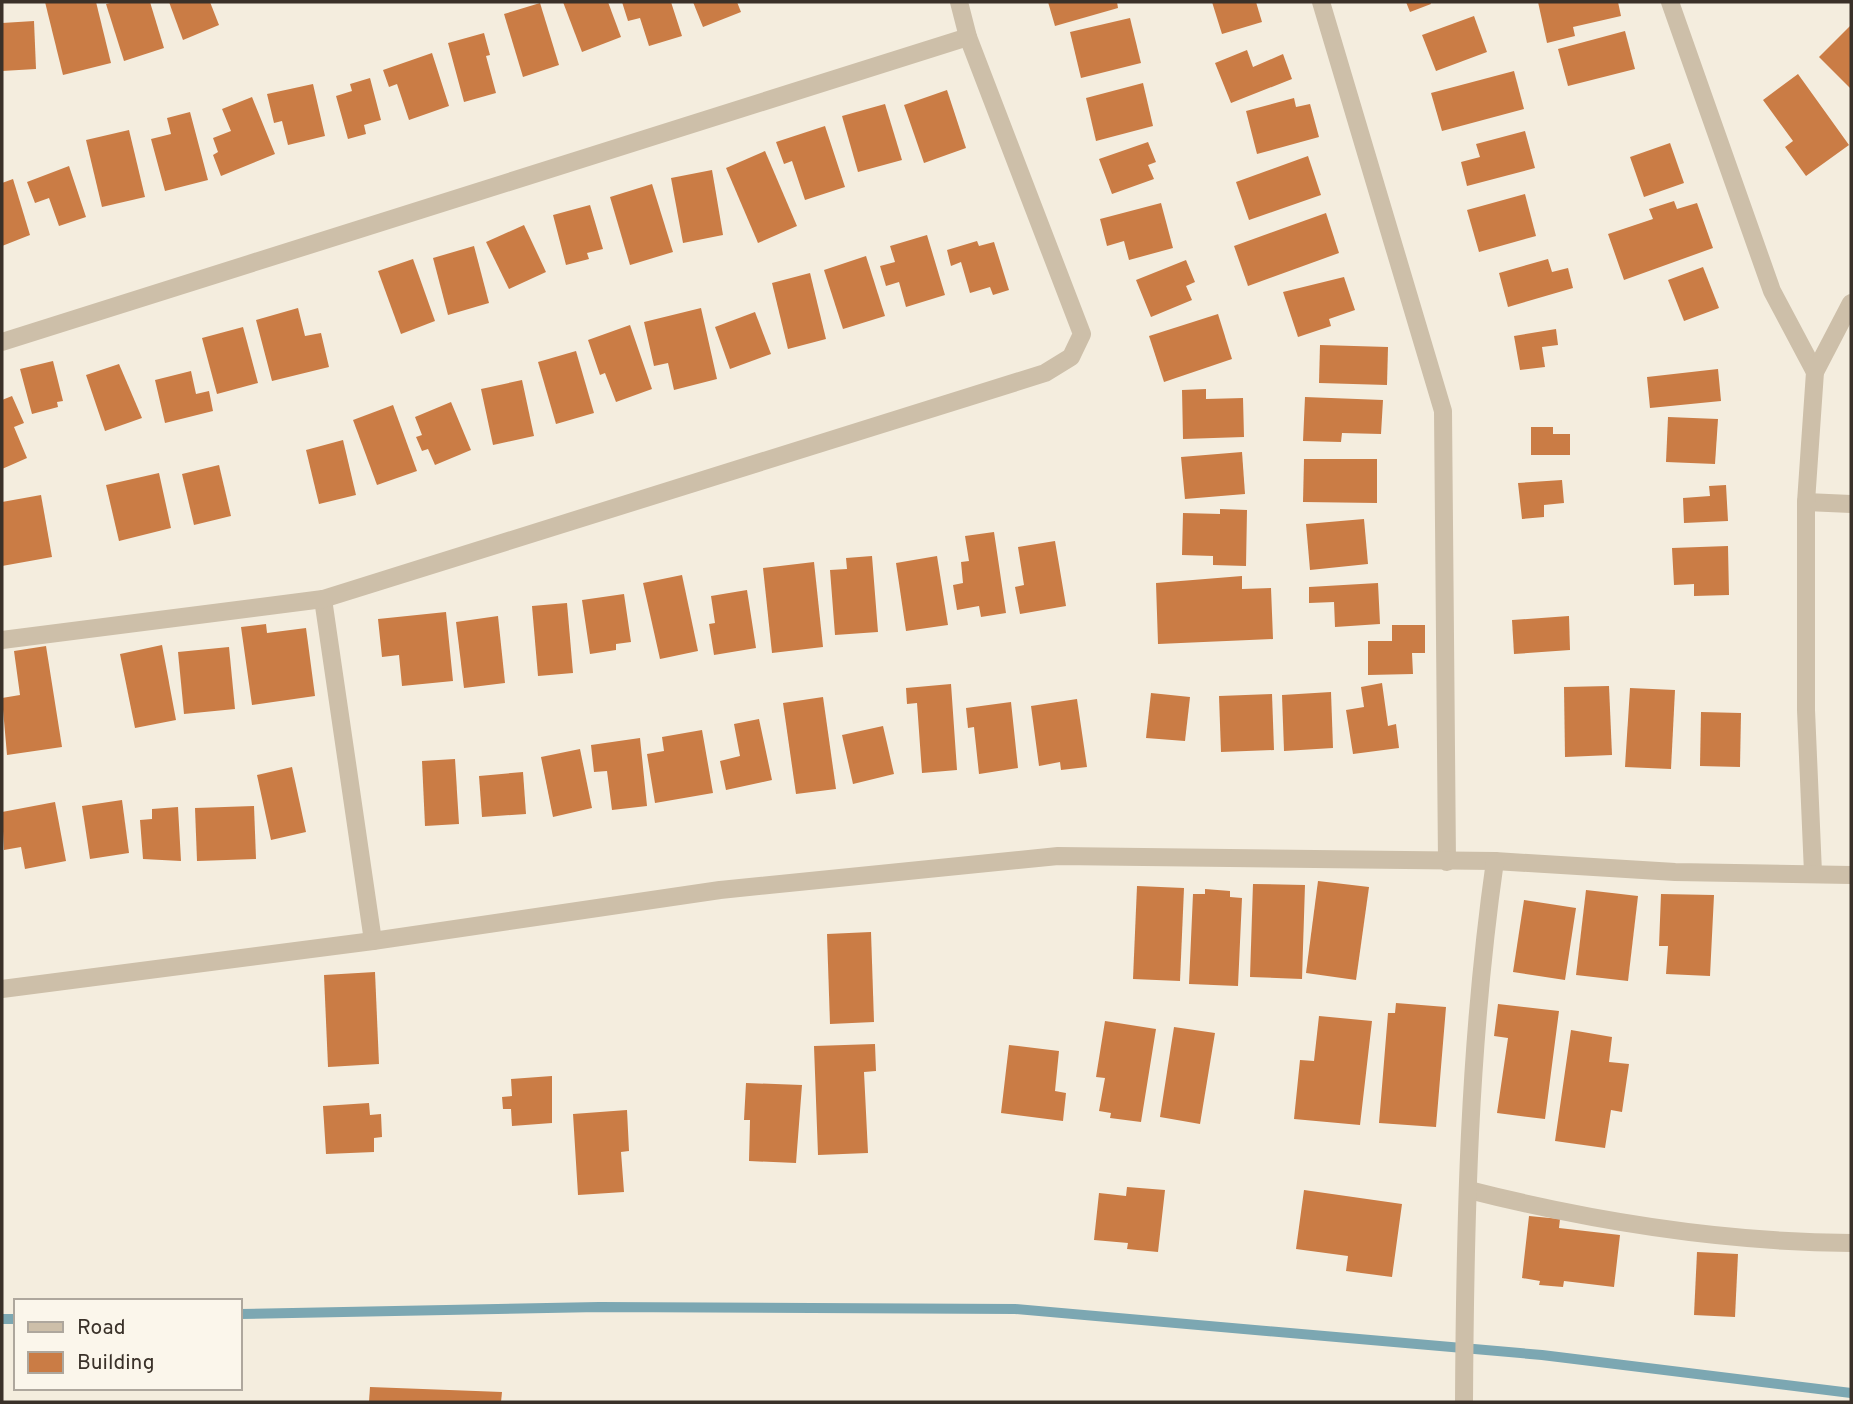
<svg xmlns="http://www.w3.org/2000/svg" width="1853" height="1404" font-family="Overpass,sans-serif">
<rect width="100%" height="100%" fill="#f4edde"/>
<g fill="none" stroke-linecap="round" stroke-linejoin="round">
<g stroke="#7ca7b2" stroke-width="10">
<path d="M240,1314L599,1307L1015,1309L1542,1355L1851,1393"/>
<path d="M2,1319H16"/>
</g>
</g>
<g fill="#ca7c45">
<path d="M45,2H96L111,63L63,75Z"/>
<path d="M114,2H150L164,48L124,61L106,4Z"/>
<path d="M169,2H210L219,25L183,40Z"/>
<path d="M563,2H608L621,37L582,52Z"/>
<path d="M622,2H671L682,36L649,46L640,18L628,21Z"/>
<path d="M693,2H737L741,12L703,27Z"/>
<path d="M1048,2H1117L1118,8L1055,26Z"/>
<path d="M1212,2H1256L1262,22L1222,34Z"/>
<path d="M1406,2H1430L1431,4L1410,12Z"/>
<path d="M1538,2H1618L1621,16L1573,27L1575,36L1547,43Z"/>
<path d="M540,3L559,65L523,77L504,14Z"/>
<path d="M1474,16L1487,52L1436,71L1422,35Z"/>
<path d="M1130,18L1141,63L1081,78L1070,32Z"/>
<path d="M34,21L36,69L2,71V23Z"/>
<path d="M1851,25V89L1819,57Z"/>
<path d="M1625,31L1635,69L1568,86L1558,49Z"/>
<path d="M484,33L490,55L486,56L496,93L464,102L448,43Z"/>
<path d="M1247,50L1253,67L1283,54L1292,79L1231,103L1215,63Z"/>
<path d="M432,53L449,106L409,120L397,84L389,87L383,70Z"/>
<path d="M1514,71L1524,109L1442,131L1431,93Z"/>
<path d="M1798,74L1849,145L1806,176L1785,147L1793,141L1763,100Z"/>
<path d="M370,78L381,120L364,125L366,134L348,139L336,96L352,91L350,84Z"/>
<path d="M1143,83L1153,126L1096,141L1086,98Z"/>
<path d="M313,84L325,136L288,145L282,121L274,123L267,94Z"/>
<path d="M947,90L966,148L924,163L904,105Z"/>
<path d="M252,97L275,154L221,176L213,155L218,152L213,138L231,131L222,109Z"/>
<path d="M1294,98L1296,107L1310,104L1319,137L1257,154L1246,111Z"/>
<path d="M885,104L902,160L858,172L842,116Z"/>
<path d="M190,112L208,180L165,191L151,139L171,134L167,118Z"/>
<path d="M825,126L845,187L805,200L792,161L784,164L776,142Z"/>
<path d="M129,130L145,197L102,207L86,140Z"/>
<path d="M1525,131L1535,168L1467,186L1461,162L1480,157L1476,144Z"/>
<path d="M1148,142L1156,162L1148,165L1154,179L1112,194L1099,159Z"/>
<path d="M1670,143L1684,183L1644,197L1630,157Z"/>
<path d="M765,151L797,226L758,243L726,168Z"/>
<path d="M1308,156L1321,195L1249,220L1236,182Z"/>
<path d="M69,166L86,217L59,226L49,198L35,203L27,182Z"/>
<path d="M712,170L723,235L683,243L671,178Z"/>
<path d="M13,179L30,235L2,246V183Z"/>
<path d="M652,184L673,252L630,265L610,197Z"/>
<path d="M1525,194L1536,236L1479,252L1467,210Z"/>
<path d="M1674,201L1677,209L1697,203L1713,248L1624,280L1608,234L1653,219L1649,209Z"/>
<path d="M1161,203L1173,248L1129,260L1124,241L1107,246L1100,219Z"/>
<path d="M590,205L603,249L587,253L589,259L566,265L553,215Z"/>
<path d="M1326,213L1339,253L1248,286L1234,246Z"/>
<path d="M524,225L546,272L509,289L486,242Z"/>
<path d="M927,235L945,295L906,307L899,282L886,286L880,266L895,262L890,246Z"/>
<path d="M977,241L979,246L994,242L1009,290L993,295L990,287L970,293L961,262L951,266L947,250Z"/>
<path d="M474,246L489,303L448,315L433,258Z"/>
<path d="M866,256L885,316L843,329L824,270Z"/>
<path d="M413,259L435,321L401,334L378,271Z"/>
<path d="M1548,259L1552,272L1568,268L1573,288L1508,307L1499,273Z"/>
<path d="M1186,260L1195,282L1186,286L1192,300L1151,317L1136,280Z"/>
<path d="M1703,267L1719,308L1684,321L1668,280Z"/>
<path d="M810,273L826,339L788,349L772,283Z"/>
<path d="M1344,277L1355,310L1329,319L1331,326L1298,337L1283,292Z"/>
<path d="M298,308L305,336L321,333L329,367L272,381L256,320Z"/>
<path d="M701,308L717,379L674,390L668,363L654,366L644,322Z"/>
<path d="M755,312L771,354L730,369L715,327Z"/>
<path d="M1218,314L1232,359L1164,382L1149,336Z"/>
<path d="M630,325L652,389L616,402L605,373L600,375L588,340Z"/>
<path d="M243,327L258,383L217,394L202,338Z"/>
<path d="M1556,329L1558,345L1542,347L1545,367L1520,370L1514,336Z"/>
<path d="M1320,345L1388,347L1387,385L1319,383Z"/>
<path d="M576,351L594,413L556,424L538,362Z"/>
<path d="M53,361L63,401L57,402L58,407L32,414L20,369Z"/>
<path d="M119,364L142,418L105,431L86,375Z"/>
<path d="M1718,369L1721,401L1650,408L1647,377Z"/>
<path d="M191,371L196,394L209,391L213,411L165,423L155,380Z"/>
<path d="M522,380L534,436L493,445L481,389Z"/>
<path d="M1206,389V399L1243,398L1244,437L1183,439L1182,390Z"/>
<path d="M12,396L24,423L14,427L27,458L2,469V400Z"/>
<path d="M1305,397L1383,400L1381,434L1342,433L1341,442L1303,441Z"/>
<path d="M451,402L471,450L435,465L428,449L422,451L416,437L422,435L415,417Z"/>
<path d="M393,405L417,471L377,485L353,420Z"/>
<path d="M1668,417L1718,419L1715,464L1666,462Z"/>
<path d="M1531,427H1553V434H1570V455H1531Z"/>
<path d="M343,440L356,495L319,504L306,450Z"/>
<path d="M1242,452L1245,494L1185,499L1181,457Z"/>
<path d="M1304,459H1377V503L1303,502Z"/>
<path d="M219,465L231,516L194,525L182,474Z"/>
<path d="M159,473L171,528L119,541L106,485Z"/>
<path d="M1562,480L1564,503L1544,505V517L1522,519L1518,483Z"/>
<path d="M1726,485L1728,521L1684,523L1683,498L1710,496L1709,486Z"/>
<path d="M41,495L52,557L2,566V502Z"/>
<path d="M1220,509L1247,510L1246,566L1213,565V556L1182,555L1183,513L1220,514Z"/>
<path d="M1364,519L1368,564L1310,570L1306,524Z"/>
<path d="M994,532L1006,613L981,617L979,606L957,610L953,585L963,583L961,562L969,561L965,536Z"/>
<path d="M1055,541L1066,606L1020,614L1015,587L1024,585L1018,547Z"/>
<path d="M1728,546L1729,595L1694,596V584L1674,585L1672,548Z"/>
<path d="M872,556L878,632L835,635L830,570L847,569L846,558Z"/>
<path d="M937,556L948,625L906,631L896,563Z"/>
<path d="M814,562L823,647L772,653L763,568Z"/>
<path d="M682,575L698,651L660,659L643,583Z"/>
<path d="M1242,576V589L1271,588L1273,639L1158,644L1156,583Z"/>
<path d="M1378,583L1380,624L1335,627L1334,602L1309,603V587Z"/>
<path d="M747,590L756,648L714,655L709,624L715,623L711,596Z"/>
<path d="M624,594L631,642L616,644V650L590,654L582,600Z"/>
<path d="M567,603L573,673L538,676L532,606Z"/>
<path d="M446,612L453,681L402,686L399,655L382,657L378,619Z"/>
<path d="M498,616L505,683L464,688L456,622Z"/>
<path d="M1569,616L1570,650L1514,654L1512,620Z"/>
<path d="M266,624L267,633L306,628L315,696L252,705L241,627Z"/>
<path d="M1392,625H1425V653H1412L1413,674L1368,675V641H1392Z"/>
<path d="M162,645L176,720L135,728L120,654Z"/>
<path d="M46,646L62,747L7,755L2,698L20,695L14,651Z"/>
<path d="M229,647L235,709L184,714L178,652Z"/>
<path d="M1382,683L1388,726L1396,724L1399,748L1353,754L1346,710L1364,707L1361,687Z"/>
<path d="M951,684L957,770L922,773L917,703L907,704L906,688Z"/>
<path d="M1609,686L1612,755L1565,757L1564,687Z"/>
<path d="M1630,688L1675,690L1671,769L1625,767Z"/>
<path d="M1331,692L1333,748L1284,751L1282,695Z"/>
<path d="M1151,693L1190,697L1185,741L1146,738Z"/>
<path d="M1272,694L1274,750L1221,752L1219,696Z"/>
<path d="M823,697L836,789L796,794L783,703Z"/>
<path d="M1077,699L1087,767L1061,770L1060,762L1039,766L1031,706Z"/>
<path d="M1011,702L1018,768L979,774L974,727L968,728L966,708Z"/>
<path d="M1701,712L1741,713L1740,767L1700,766Z"/>
<path d="M759,719L772,780L726,790L720,761L740,756L734,724Z"/>
<path d="M883,726L894,774L853,784L842,735Z"/>
<path d="M702,730L713,793L655,803L647,754L664,751L662,737Z"/>
<path d="M640,738L647,806L612,810L607,771L594,772L591,745Z"/>
<path d="M580,749L592,808L553,817L541,757Z"/>
<path d="M455,759L459,824L425,826L422,761Z"/>
<path d="M292,767L306,832L271,840L257,775Z"/>
<path d="M523,772L526,814L482,817L479,776Z"/>
<path d="M122,800L129,853L90,859L82,806Z"/>
<path d="M55,802L66,861L25,869L21,847L4,850L2,812Z"/>
<path d="M254,806L256,859L197,861L195,808Z"/>
<path d="M178,807L181,861L143,859L140,820L152,819V809Z"/>
<path d="M1318,881L1369,887L1356,980L1306,973Z"/>
<path d="M1253,884L1305,885L1302,979L1250,977Z"/>
<path d="M1137,886L1184,888L1180,981L1133,979Z"/>
<path d="M1205,889L1230,891V897L1242,898L1238,986L1189,984L1193,894H1205Z"/>
<path d="M1586,890L1638,896L1628,981L1576,975Z"/>
<path d="M1661,894L1714,895L1710,976L1666,974L1668,946H1659Z"/>
<path d="M1524,900L1576,908L1565,980L1513,972Z"/>
<path d="M871,932L874,1022L830,1024L827,934Z"/>
<path d="M375,972L379,1064L328,1067L324,975Z"/>
<path d="M1396,1003L1446,1007L1436,1127L1379,1123L1388,1013H1395Z"/>
<path d="M1498,1004L1559,1011L1545,1119L1497,1113L1508,1038L1494,1036Z"/>
<path d="M1319,1016L1372,1021L1360,1125L1294,1119L1300,1060L1314,1061Z"/>
<path d="M1105,1021L1156,1029L1141,1122L1110,1118L1111,1113L1099,1111L1105,1078L1096,1077Z"/>
<path d="M1174,1027L1215,1033L1200,1124L1160,1117Z"/>
<path d="M1571,1030L1612,1037L1609,1062L1629,1064L1622,1112L1611,1110L1605,1148L1555,1141Z"/>
<path d="M875,1044L876,1071L864,1072L868,1153L818,1155L814,1046Z"/>
<path d="M1009,1045L1059,1051L1055,1091L1066,1093L1063,1121L1001,1113Z"/>
<path d="M552,1076V1123L512,1126L511,1109H503L502,1097L512,1096L511,1079Z"/>
<path d="M746,1083L802,1085L796,1163L749,1161L750,1120H744Z"/>
<path d="M369,1103L370,1115L381,1114L382,1137L374,1138V1152L326,1154L323,1106Z"/>
<path d="M627,1110L629,1151L621,1152L624,1192L578,1195L573,1114Z"/>
<path d="M1127,1187L1165,1190L1158,1252L1127,1249L1128,1243L1094,1240L1099,1193L1126,1196Z"/>
<path d="M1304,1190L1402,1204L1392,1277L1346,1271L1348,1256L1296,1249Z"/>
<path d="M1529,1216L1560,1219L1559,1228L1620,1235L1614,1287L1564,1281L1563,1287L1539,1285L1540,1281L1522,1278Z"/>
<path d="M1697,1252L1738,1254L1735,1317L1694,1315Z"/>
<path d="M370,1387L502,1392L501,1402H369Z"/>
</g>
<g fill="none" stroke-linecap="round" stroke-linejoin="round">
<g stroke="#cdbfa9" stroke-width="18">
<path d="M1321,2L1443,411L1447,862"/>
<path d="M1670,2L1772,291L1815,372"/>
<path d="M2,342L968,37"/>
<path d="M1806,502L1851,504"/>
<path d="M323,599L373,941"/>
<path d="M2,640L323,599L1045,373L1071,357L1082,334L968,37L959,2"/>
<path d="M1813,873L1806,710V502L1815,372L1851,303"/>
<path d="M2,989L373,941L720,890L1058,856L1495,861L1675,872L1851,875"/>
<path d="M1469,1190C1595,1222 1721,1242 1851,1243"/>
<path d="M1464,1402C1465,1219 1469,1043 1495,861"/>
</g>
</g>
<rect width="1853" height="1404" fill="none" stroke="#3a3129" stroke-width="7"/>
<rect x="14" y="1299" width="228" height="91" fill="#fbf6eb" stroke="#aea79d" stroke-width="2"/>
<rect x="28" y="1322" width="35" height="10" fill="#cdbfa9" stroke="#aea79d" stroke-width="2"/>
<text x="77" y="1334" font-size="21" fill="#3a3129">Road</text>
<rect x="28" y="1352" width="35" height="21" fill="#ca7c45" stroke="#aea79d" stroke-width="2"/>
<text x="77" y="1369" font-size="21" fill="#3a3129">Building</text>
</svg>
